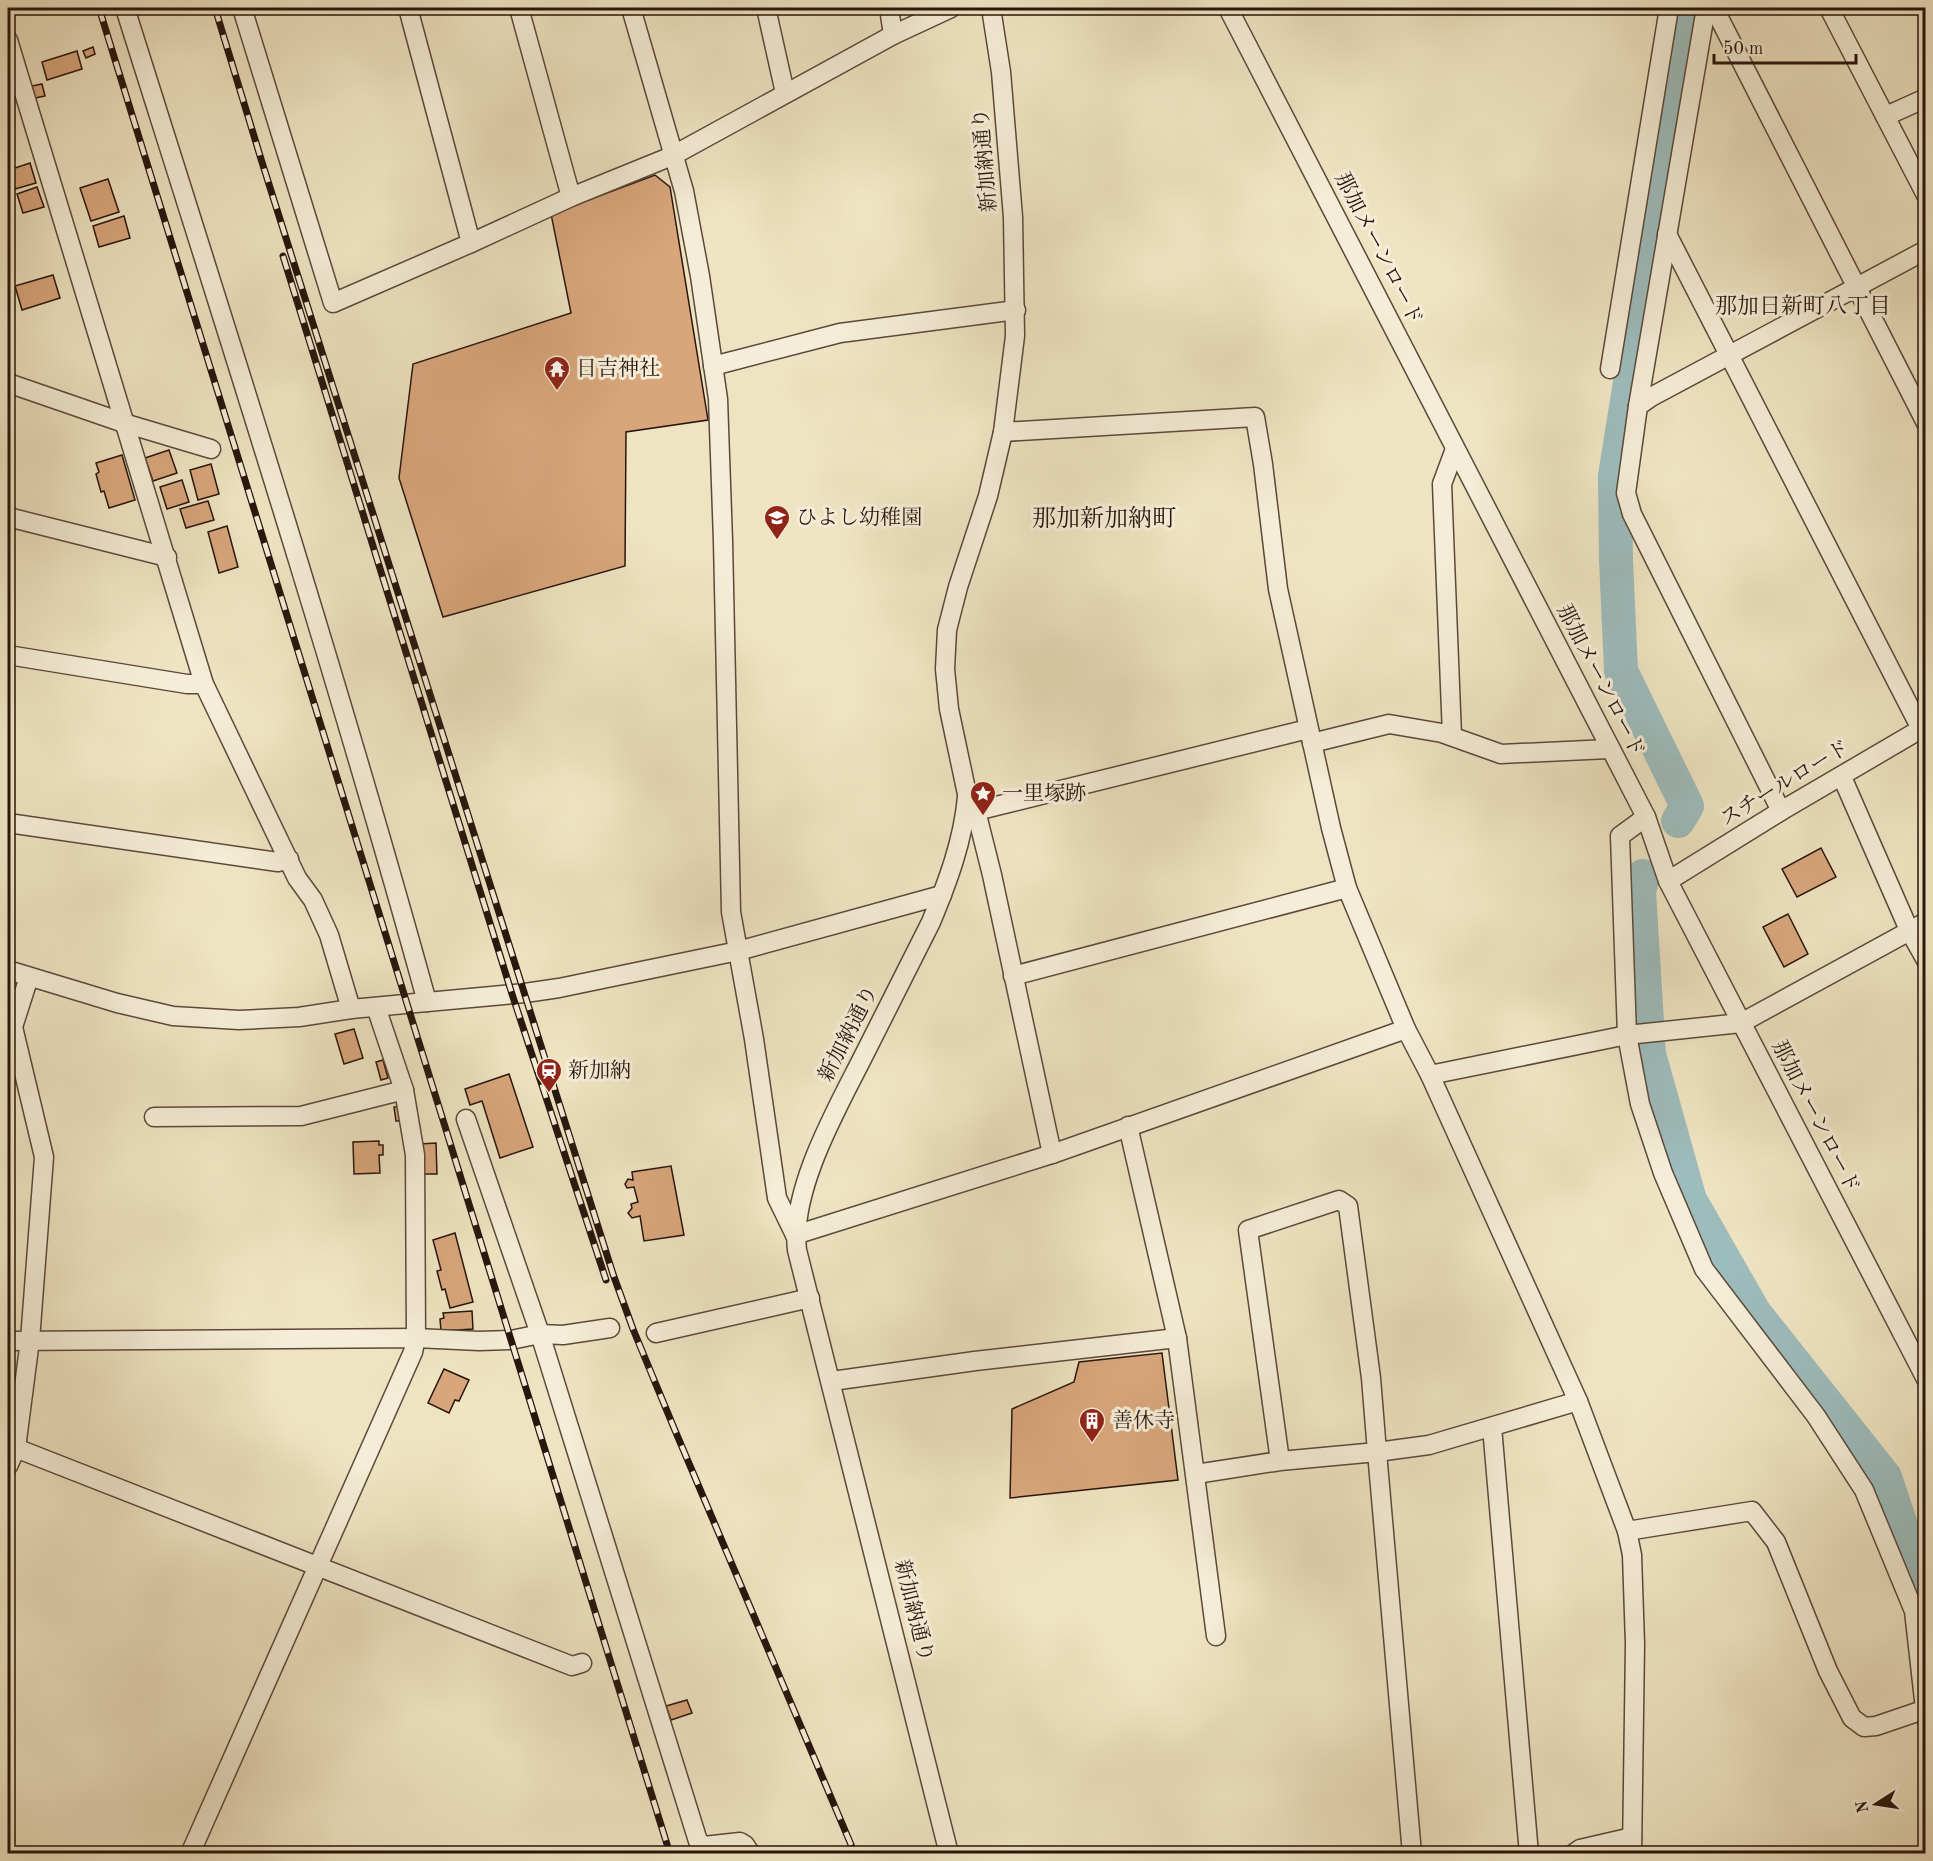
<svg xmlns="http://www.w3.org/2000/svg" width="1933" height="1861" font-family="'Old Standard TT','Noto Serif JP',serif">
<rect width="100%" height="100%" fill="#efe4c2"/>
<filter id="stains"><feTurbulence type="fractalNoise" baseFrequency=".00333" numOctaves="4"/><feColorMatrix values="0 0 0 0 .2 0 0 0 0 .09 0 0 0 0 .02 0 0 0 .5 -.17"/></filter>
<radialGradient id="worn" r=".72"><stop offset=".6" stop-color="#630" stop-opacity="0"/><stop offset="1" stop-color="#630" stop-opacity=".3"/></radialGradient>
<g fill="none" stroke-linecap="round" stroke-linejoin="round">
<g stroke="#9dbcbc" stroke-width="34">
<path d="M1678,821L1687,806L1621,671L1616,560L1615,476L1690,8"/>
<path d="M1643,876L1639,892L1649,1054L1690,1200L1754,1312L1885,1477L1926,1601"/>
</g>
</g>
<g fill="#d9a67c" stroke="#28150d" stroke-width="1.5">
<path d="M93,47L95,54L86,58L83,51Z"/>
<path d="M77,51L82,69L47,80L42,62Z"/>
<path d="M42,84L45,96L35,98L32,86Z"/>
<path d="M30,163L36,183L15,189L9,170Z"/>
<path d="M655,175L670,187L708,420L626,432L625,566L443,617L399,478L413,364L571,313L551,214Z"/>
<path d="M108,179L119,212L91,221L80,188Z"/>
<path d="M37,187L44,207L23,213L17,194Z"/>
<path d="M124,216L130,238L99,247L93,226Z"/>
<path d="M53,275L60,298L22,310L15,286Z"/>
<path d="M169,450L177,473L153,481L145,458Z"/>
<path d="M122,455L135,500L109,508L104,491L101,492L96,474L99,472L96,463Z"/>
<path d="M211,464L219,494L198,500L190,470Z"/>
<path d="M182,480L189,502L167,509L160,487Z"/>
<path d="M208,501L214,520L186,528L180,509Z"/>
<path d="M227,526L238,567L219,573L208,532Z"/>
<path d="M1821,848L1836,877L1797,897L1782,869Z"/>
<path d="M1788,914L1808,954L1784,967L1763,927Z"/>
<path d="M354,1029L363,1058L344,1064L335,1034Z"/>
<path d="M383,1060L388,1078L381,1080L376,1062Z"/>
<path d="M509,1074L533,1147L500,1158L482,1101L470,1105L465,1089Z"/>
<path d="M400,1106L402,1121H396L394,1107Z"/>
<path d="M379,1141V1145H383V1155H379L380,1173L354,1174L353,1142Z"/>
<path d="M436,1143L437,1174H421L420,1144Z"/>
<path d="M671,1166L684,1235L644,1241L640,1216L632,1218L628,1213L632,1208L631,1204L638,1202L634,1187L627,1188L625,1184L628,1179L633,1180L632,1172Z"/>
<path d="M455,1233L473,1302L450,1308L445,1289L442,1290L437,1271L441,1270L433,1240Z"/>
<path d="M472,1311L473,1329L441,1331L440,1319L444,1318L443,1313Z"/>
<path d="M1162,1353L1178,1480L1010,1498L1012,1409L1074,1382L1079,1362Z"/>
<path d="M444,1369L469,1380L459,1401L455,1400L449,1413L428,1403Z"/>
<path d="M687,1700L692,1713L671,1720L666,1706Z"/>
</g>
<g fill="none" stroke-linecap="round" stroke-linejoin="round">
<defs>
<g id="minor">
<path d="M125,8C229,338 335,668 427,1002"/>
<path d="M242,8L333,303L471,243L571,197L672,156L893,35L951,8"/>
<path d="M408,8L471,243"/>
<path d="M519,8L571,197"/>
<path d="M631,8L684,191L700,276L718,399L723,541L731,912L754,1039L777,1198L795,1235"/>
<path d="M766,8L785,93"/>
<path d="M889,8L893,35"/>
<path d="M991,8L1001,72L1013,217L1015,336L1003,432L988,496L958,587L947,630L945,669L949,709L967,794L976,811L992,875L1052,1154"/>
<path d="M1228,8L1646,817L1668,881L1926,1379"/>
<path d="M1714,8L1926,423"/>
<path d="M1829,8L1926,195"/>
<path d="M8,40L204,684L297,878L313,900L329,935L351,1009"/>
<path d="M1886,116L1926,98"/>
<path d="M1667,234L1921,729"/>
<path d="M713,366L840,333L1016,310"/>
<path d="M1610,369L1669,8"/>
<path d="M8,383L124,423L211,449"/>
<path d="M1638,406L1706,8"/>
<path d="M1003,432L1255,417L1263,464L1278,589L1331,828L1347,888L1406,1029L1430,1075L1578,1401L1627,1531L1752,1511L1776,1542L1828,1671L1852,1718L1864,1727L1876,1726L1926,1709"/>
<path d="M8,517L167,557"/>
<path d="M8,655L187,684H204"/>
<path d="M1452,736L1442,484L1455,449"/>
<path d="M1312,743L1389,724L1442,733L1501,754L1609,749"/>
<path d="M1842,777L1909,930L1926,960"/>
<path d="M976,811L1308,729"/>
<path d="M1781,811L1632,514L1626,493L1638,406L1651,397L1926,250"/>
<path d="M1646,817L1620,836L1627,1035L1640,1104L1663,1173L1704,1269L1816,1416L1864,1490L1914,1611L1926,1718"/>
<path d="M8,823L278,862L289,859"/>
<path d="M1668,881L1781,811L1926,726"/>
<path d="M8,970L117,1003L173,1016L239,1020L299,1017L351,1009L525,993L559,988L738,951L942,895"/>
<path d="M1013,976L1347,888"/>
<path d="M1430,1075L1627,1035L1741,1023L1926,922"/>
<path d="M154,1117L301,1116L404,1090"/>
<path d="M466,1119L540,1334L698,1841L704,1846L740,1842L745,1845L751,1854"/>
<path d="M1128,1126L1177,1338L1216,1636"/>
<path d="M795,1235L1052,1154L1406,1029"/>
<path d="M656,1333L810,1298"/>
<path d="M8,1341L416,1338L479,1341L511,1340L540,1334L563,1335L610,1328"/>
<path d="M832,1381L975,1361L1177,1338"/>
<path d="M1492,1427L1529,1854"/>
<path d="M8,1445L572,1666L582,1663"/>
<path d="M8,1466L16,1448L30,1340L44,1157L13,1027L29,977"/>
<path d="M1196,1474L1280,1461L1248,1230L1339,1200L1348,1206L1371,1378L1377,1452L1280,1461"/>
<path d="M1627,1531L1632,1555L1635,1644L1632,1854"/>
<path d="M190,1854L413,1352L416,1338L415,1155L404,1090L376,1007"/>
<path d="M949,1854L797,1250C790,1189 838,1107 865,1053C887,1009 909,966 931,922C948,881 963,841 967,797"/>
<path d="M1412,1854L1377,1452L1429,1445L1578,1401"/>
<path d="M1573,1854L1580,1849L1632,1837"/>
</g>
</defs>
<use href="#minor" stroke="#5a493a" stroke-width="21"/>
<use href="#minor" stroke="#f5edd7" stroke-width="18"/>
<defs>
<g id="rail">
<path d="M99,8L670,1854"/>
<path d="M215,8L261,159L613,1274L633,1329L674,1428L855,1854"/>
<path d="M283,256L512,994L606,1280"/>
</g>
</defs>
<use href="#rail" stroke="#28150d" stroke-width="7"/>
<use href="#rail" stroke="#f5edd7" stroke-width="4.5" stroke-dasharray="14" stroke-linecap="butt"/>
</g>
<defs>
<symbol id="temple-pin" viewBox="-11 -11 22 30"><path d="M0 17L-7.5 6A9.5 9.5 0 1 1 7.5 6Z" fill="#8f2418" stroke="#f5edd7"/><path d="M0-6L5-2H3V0L6.5 2.5H4V6H1.5V3h-3V6H-4V2.5H-6.5L-3 0V-2H-5Z" fill="#fff"/></symbol>
<symbol id="school-pin" viewBox="-11 -11 22 30"><path d="M0 17L-7.5 6A9.5 9.5 0 1 1 7.5 6Z" fill="#8f2418" stroke="#f5edd7"/><path d="M0-5L7-2L0 1L-7-2ZM-4 1L0 2.5L4 1V4Q0 6-4 4Z" fill="#fff"/></symbol>
<symbol id="sight-pin" viewBox="-11 -11 22 30"><path d="M0 17L-7.5 6A9.5 9.5 0 1 1 7.5 6Z" fill="#8f2418" stroke="#f5edd7"/><path d="M0-6L1.8-2.2L6-1.7L2.9 1.2L3.7 5.4L0 3.3L-3.7 5.4L-2.9 1.2L-6-1.7L-1.8-2.2Z" fill="#fff"/></symbol>
<symbol id="station-pin" viewBox="-11 -11 22 30"><path d="M0 17L-7.5 6A9.5 9.5 0 1 1 7.5 6Z" fill="#8f2418" stroke="#f5edd7"/><path d="M-3-6H3Q5-6 5-4V2Q5 4 3 4L4.5 6H3L1.5 4h-3L-3 6H-4.5L-3 4Q-5 4-5 2V-4Q-5-6-3-6ZM-3.5-4v3h7v-3ZM-3.5 1v1.5H-2V1ZM2 1v1.5H3.5V1Z" fill="#fff"/></symbol>
<symbol id="building-pin" viewBox="-11 -11 22 30"><path d="M0 17L-7.5 6A9.5 9.5 0 1 1 7.5 6Z" fill="#8f2418" stroke="#f5edd7"/><path d="M-4-6H4V6H1V3H-1V6H-4ZM-2.5-4.3h1.7v1.8h-1.7ZM.8-4.3h1.7v1.8H.8ZM-2.5-1h1.7V.8h-1.7ZM.8-1h1.7V.8H.8Z" fill="#fff"/></symbol>
</defs>
<g fill-rule="evenodd">
<use href="#temple-pin" x="542" y="354" width="30" height="40"/>
<use href="#school-pin" x="762" y="503" width="30" height="40"/>
<use href="#sight-pin" x="968" y="779" width="30" height="40"/>
<use href="#station-pin" x="534" y="1056" width="30" height="40"/>
<use href="#building-pin" x="1077" y="1406" width="30" height="40"/>
</g>
<g text-anchor="middle" dominant-baseline="central" stroke-width="6" stroke-linejoin="round" paint-order="stroke">
<g font-size="21" fill="#28150d" stroke="#f5edd7">
<text transform="translate(986 160) rotate(-95)">新加納通り</text>
<text transform="translate(1378 249) rotate(63)">那加メーンロード</text>
<text transform="translate(1600 681) rotate(63)">那加メーンロード</text>
<text transform="translate(1785 784) rotate(-31)">スチールロード</text>
<text transform="translate(849 1034) rotate(-63)">新加納通り</text>
<text transform="translate(1815 1117) rotate(63)">那加メーンロード</text>
<text transform="translate(913 1611) rotate(76)">新加納通り</text>
</g>
<g font-size="21" fill="#28150d" stroke="#f5edd7" text-anchor="start">
<text x="576" y="369">日吉神社</text>
<text x="796" y="518">ひよし幼稚園</text>
<text x="1002" y="794">一里塚跡</text>
<text x="568" y="1071">新加納</text>
<text x="1112" y="1421">善休寺</text>
</g>
<g font-size="22" fill="#28150d" stroke="#f5edd7">
<text x="1803" y="307">那加日新町八丁目</text>
</g>
<g font-size="24" fill="#28150d" stroke="#f5edd7">
<text x="1104" y="520">那加新加納町</text>
</g>
</g>
<rect width="1933" height="1861" fill="none" stroke="#efe4c2" stroke-width="30"/>
<rect x="9" y="9" width="1915" height="1843" fill="none" stroke="#28150d" stroke-width="3"/>
<rect x="15" y="15" width="1903" height="1831" fill="none" stroke="#28150d" stroke-width="1.5"/>
<g transform="translate(1876 1804) rotate(258)" stroke="#f5edd7" stroke-width="4.5" paint-order="stroke">
<path d="M0-4.5L10 22L0 15L-10 22Z" fill="#28150d"/>
<text y="-9" font-size="16" font-weight="bold" text-anchor="middle" fill="#28150d">N</text>
</g>
<path d="M1714 54v9h142v-9" fill="none" stroke="#28150d" stroke-width="3"/>
<text x="1723" y="54" font-size="18" fill="#28150d" stroke="#f5edd7" stroke-width="4.5" paint-order="stroke">50 m</text>
<rect width="100%" height="100%" filter="url(#stains)"/>
<rect width="100%" height="100%" fill="url(#worn)"/>
</svg>
